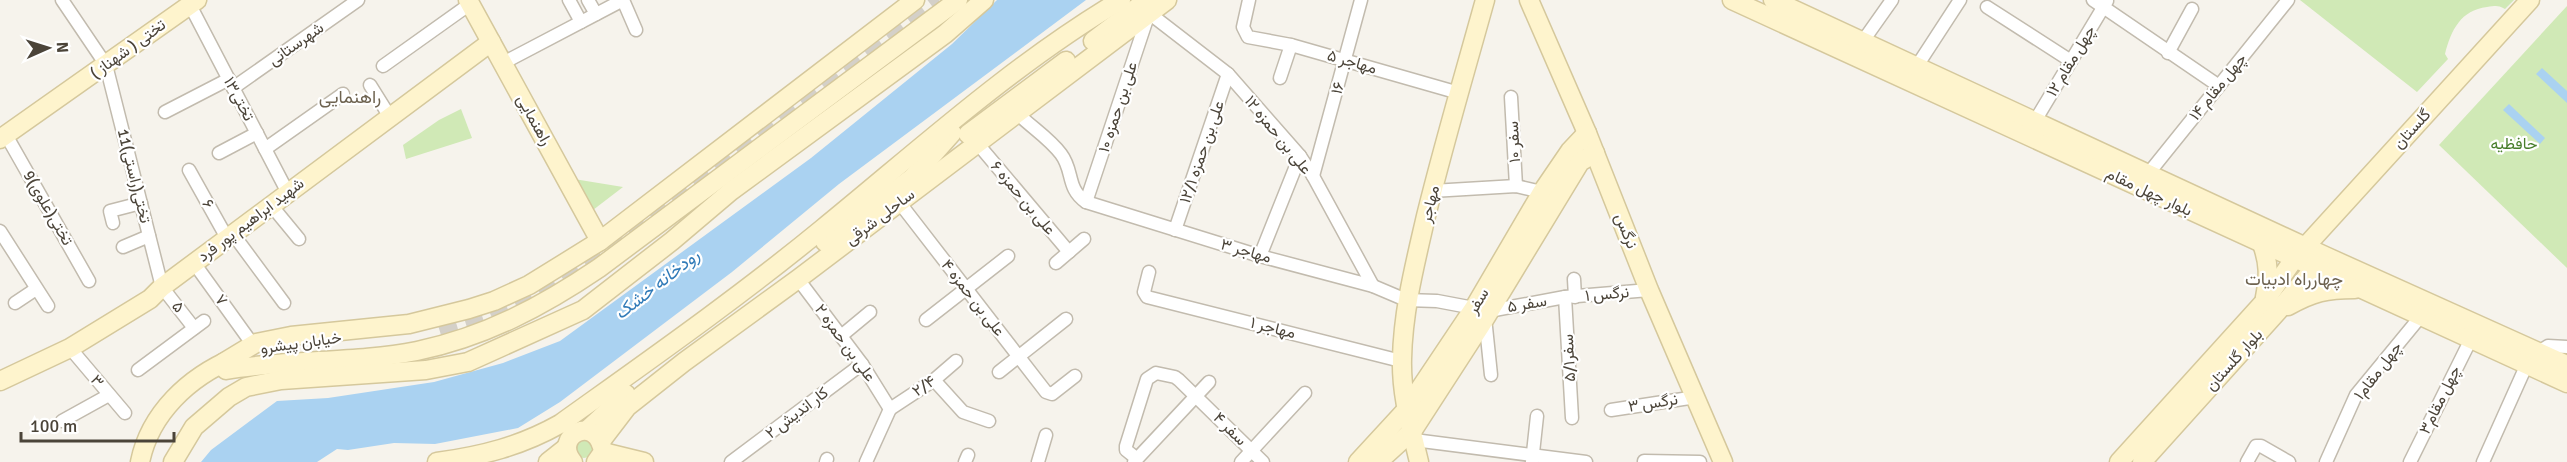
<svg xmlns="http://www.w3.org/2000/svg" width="2567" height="462" font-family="Signika,Vazirmatn,sans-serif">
<rect width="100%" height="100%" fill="#f6f3ec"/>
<g fill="#d0e9b6">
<path d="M2300,0H2514L2505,9C2497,5 2496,6 2487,7C2461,10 2451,30 2445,54L2448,59L2417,92Z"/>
<path d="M2567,6V268L2439,145Z"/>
<path d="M461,109L472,138L406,159L403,145L439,120Z"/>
<path d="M574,179L623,187L593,210Z"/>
<circle cx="584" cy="449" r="9"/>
</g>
<g fill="#aad2f1">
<path d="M997,0H1086L839,184L732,272L560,402L518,428L435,444L394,443L348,450L337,449L317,462H201L211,450L277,401L328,398L434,382L503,363L560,341L811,158L952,44Z"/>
<path d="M2542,68L2567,91V103L2536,74Z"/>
<path d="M2509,104L2545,138L2540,144L2503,110Z"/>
</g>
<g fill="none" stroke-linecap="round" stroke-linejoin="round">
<path stroke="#d4d0c8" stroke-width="18" stroke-dasharray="18 9" stroke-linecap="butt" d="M441,335L484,322L525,303L555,284L709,173L939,0"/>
<defs>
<g id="street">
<path d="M62,0L106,65L162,287L194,328"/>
<path d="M569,0L581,22"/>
<path d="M588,0L596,14"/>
<path d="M623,0L636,30"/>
<path d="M1249,0L1243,27L1248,37L1291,45L1459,93"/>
<path d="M2093,0L2219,86"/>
<path d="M190,5L288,193"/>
<path d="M1987,7L2071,61"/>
<path d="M1863,41L1892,0"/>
<path d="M2168,53L2192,9"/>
<path d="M503,63L623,0"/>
<path d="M383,66L470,4"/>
<path d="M1917,66L1960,0"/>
<path d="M1280,78L1291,45"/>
<path d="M370,85L390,117"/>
<path d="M233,88L358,0"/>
<path d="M1511,97L1516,186"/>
<path d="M165,112L229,79"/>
<path d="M1017,113C1031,127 1049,138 1061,154C1074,171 1066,188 1086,202L1260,256L1373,286L1406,300L1437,301L1474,308"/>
<path d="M2035,121L2107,1"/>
<path d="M6,135L89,281"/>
<path d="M977,143L1069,252"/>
<path d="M265,149L343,94"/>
<path d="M219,153L257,133"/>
<path d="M189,170L227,238"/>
<path d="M2148,174L2288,0"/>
<path d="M1313,176L1361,0"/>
<path d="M1432,191L1516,186L1542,192"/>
<path d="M899,202L1046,392L1052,394L1075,376"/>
<path d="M1086,202L1149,13L1228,74L1300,156L1313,176L1373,286"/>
<path d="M271,205L299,239"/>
<path d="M113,223L110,211L141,203"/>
<path d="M1175,230L1228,74"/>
<path d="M0,231L48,306"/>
<path d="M233,234L284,303"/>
<path d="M123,247L149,236"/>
<path d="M1260,256L1300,156"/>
<path d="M194,263L248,338"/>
<path d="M1056,263L1084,239"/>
<path d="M1149,272L1144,292L1147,297L1401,361"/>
<path d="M798,279L862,364L890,409"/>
<path d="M1574,279L1575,297"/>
<path d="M1565,297L1572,418"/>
<path d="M15,303L36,289"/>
<path d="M1489,311L1565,297L1649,290"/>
<path d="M926,320L1008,256"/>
<path d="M1481,325L1486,327L1491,375"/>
<path d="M841,336L870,312"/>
<path d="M70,348L125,413"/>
<path d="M2539,352L2548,346L2567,347"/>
<path d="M138,370L204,321"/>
<path d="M999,372L1066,319"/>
<path d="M934,380L963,412L989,421"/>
<path d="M890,409L934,380L956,361"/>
<path d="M1611,410L1696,397"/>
<path d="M62,421L109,395"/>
<path d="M1414,440L1586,462"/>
<path d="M1136,458L1126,450V446L1147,379L1156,373L1175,377L1179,380L1263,462"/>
<path d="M1644,461L1700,462"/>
<path d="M731,462L862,364"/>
<path d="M826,462L827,459"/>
<path d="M866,462L890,409"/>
<path d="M965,462L968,455"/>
<path d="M1038,462L1046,435"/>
<path d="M1134,462L1209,382"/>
<path d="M1241,462L1305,393"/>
<path d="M1532,462L1537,416"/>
<path d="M2247,462L2256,446H2261L2289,462"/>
<path d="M2326,462L2356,395L2421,316"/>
<path d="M2410,462L2471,339"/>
<path d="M2483,462L2527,364"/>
</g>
<g id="secondary">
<path d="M468,0L600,241"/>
<path d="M1529,0L1587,133L1649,290L1723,462"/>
<path d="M1732,0L2567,383"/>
<path d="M1773,0L2325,256L2567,365"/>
<path d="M1093,41L1147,0"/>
<path d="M968,134L1066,61"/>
<path d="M0,139L197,0"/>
<path d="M913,177L952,133"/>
<path d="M825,242L916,175"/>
<path d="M2262,244C2269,263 2269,277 2265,297"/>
<path d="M2288,306C2313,292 2326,289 2355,289"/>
<path d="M223,363L256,343L291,336L409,324L469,309L494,301L529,285L600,241L915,0"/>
<path d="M226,370C289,359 355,363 417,351C485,337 543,306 599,268L958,0"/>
<path d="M0,381L70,348L150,299L162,287L491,42"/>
<path d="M587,430L626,394"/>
<path d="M601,441L627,407L684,362L798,279L1167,0"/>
<path d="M603,452L644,462"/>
<path d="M140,462C150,413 189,377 234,358"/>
<path d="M173,462L194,427L229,397L246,387L281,380L426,370L468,362L583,310L672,241L731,191L945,34L984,0"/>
<path d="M437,462C482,456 521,446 560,424C648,361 738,298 822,229C919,150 1013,64 1121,0"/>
<path d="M548,462L567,447"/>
<path d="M573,462C551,436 597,412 603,452L596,462"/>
<path d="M1358,462L1405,411L1474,308L1542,192L1570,151L1587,133"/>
<path d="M1378,462L1413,430L1481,325L1580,162L1595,153"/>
<path d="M1419,462C1411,428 1401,395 1402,359C1403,310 1415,264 1426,216C1444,143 1465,72 1485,0"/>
<path d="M2119,462L2264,302L2294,259L2530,0"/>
<path d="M2142,462L2278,311L2322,259"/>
</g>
</defs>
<use href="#street" stroke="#c2bbae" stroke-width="15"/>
<use href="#secondary" stroke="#d5c89c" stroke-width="21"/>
<use href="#street" stroke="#fff" stroke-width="12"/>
<use href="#secondary" stroke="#fef4cd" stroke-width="18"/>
</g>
<g text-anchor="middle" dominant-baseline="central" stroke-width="4.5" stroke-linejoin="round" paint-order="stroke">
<g font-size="16" fill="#4b4439" stroke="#fff">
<text transform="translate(296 44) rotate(-35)">شهرستانی</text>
<text transform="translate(128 49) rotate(-36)">تختی ( شهناز )</text>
<text transform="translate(2071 61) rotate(-59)">چهل مقام ۱۲</text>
<text transform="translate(1352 62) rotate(16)">۵ مهاجر</text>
<text transform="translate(2218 87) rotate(-51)">چهل مقام ۱۴</text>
<text transform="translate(1338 88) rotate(-74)">۱۶</text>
<text transform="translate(239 99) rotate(62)">تختی۱۳</text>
<text transform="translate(1118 107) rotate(-72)">۱۰ علی بن حمزه</text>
<text transform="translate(534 120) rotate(61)">راهنمایی</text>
<text transform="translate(2412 129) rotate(-48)">گلستان</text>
<text transform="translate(1278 135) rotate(51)">۱۲ علی بن حمزه</text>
<text transform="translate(1514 142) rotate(-93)">۱۰ سفر</text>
<text transform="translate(1202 152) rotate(-71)">۱۲/۱ علی بن حمزه</text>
<text transform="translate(134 176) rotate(76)">11تختی(راستی)</text>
<text transform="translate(2149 192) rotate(25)">بلوار چهل مقام</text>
<text transform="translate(1023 198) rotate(50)">۶ علی بن حمزه</text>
<text transform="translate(208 204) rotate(61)">۶</text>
<text transform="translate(1430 204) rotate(-76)">مهاجر</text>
<text transform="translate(48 208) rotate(60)">9تختی(علوی)</text>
<text transform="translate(880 217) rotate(-37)">ساحلی شرقی</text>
<text transform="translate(251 220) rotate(-37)">شهید ابراهیم پور فرد</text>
<text transform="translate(1626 231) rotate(68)">نرگس</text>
<text transform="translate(1246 251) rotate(16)">۳ مهاجر</text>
<text transform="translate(1607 294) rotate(-5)">۱ نرگس</text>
<text transform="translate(973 298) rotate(52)">۴ علی بن حمزه</text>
<text transform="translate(221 300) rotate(54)">۷</text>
<text transform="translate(1478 301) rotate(-59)">سفر</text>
<text transform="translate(1527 304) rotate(-10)">۵ سفر</text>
<text transform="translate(178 307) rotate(52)">۵</text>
<text transform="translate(1273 328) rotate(14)">۱ مهاجر</text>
<text transform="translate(301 343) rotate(-8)">خیابان پیشرو</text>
<text transform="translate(845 343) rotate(54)">۲ علی بن حمزه</text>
<text transform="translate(1569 358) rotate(-93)">۵/۱سفر</text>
<text transform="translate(2234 360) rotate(-48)">بلوار گلستان</text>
<text transform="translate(2378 371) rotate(-53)">چهل مقام۱</text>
<text transform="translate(97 381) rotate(50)">۳</text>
<text transform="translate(924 386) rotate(-35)">۲/۴</text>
<text transform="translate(2440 400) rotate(-64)">چهل مقام۳</text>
<text transform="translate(1653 403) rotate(-9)">۳ نرگس</text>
<text transform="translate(797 413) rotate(-37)">۲ کار اندیش</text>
<text transform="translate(1230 429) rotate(45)">۴ سفر</text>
</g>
<g font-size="16" fill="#487e2b" stroke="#fff">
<text x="2514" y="144">حافظیه</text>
</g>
<g font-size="18" fill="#6e6350" stroke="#fff">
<text x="350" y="97">راهنمایی</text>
<text x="2294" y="279">چهارراه ادبیات</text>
</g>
<g font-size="18" font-style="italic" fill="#317bb8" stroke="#fff">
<text transform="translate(657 284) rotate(-38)">رودخانه خشک</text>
</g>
</g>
<g transform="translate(48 48) rotate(87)" stroke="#ffffff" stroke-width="4.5" paint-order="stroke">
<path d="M0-4.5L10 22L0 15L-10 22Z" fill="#4b4439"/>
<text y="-9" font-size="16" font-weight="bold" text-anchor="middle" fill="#4b4439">N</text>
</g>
<path d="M21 432v9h153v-9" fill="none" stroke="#4b4439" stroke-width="3"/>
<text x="30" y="432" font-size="18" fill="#4b4439" stroke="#ffffff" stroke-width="4.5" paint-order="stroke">100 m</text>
</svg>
